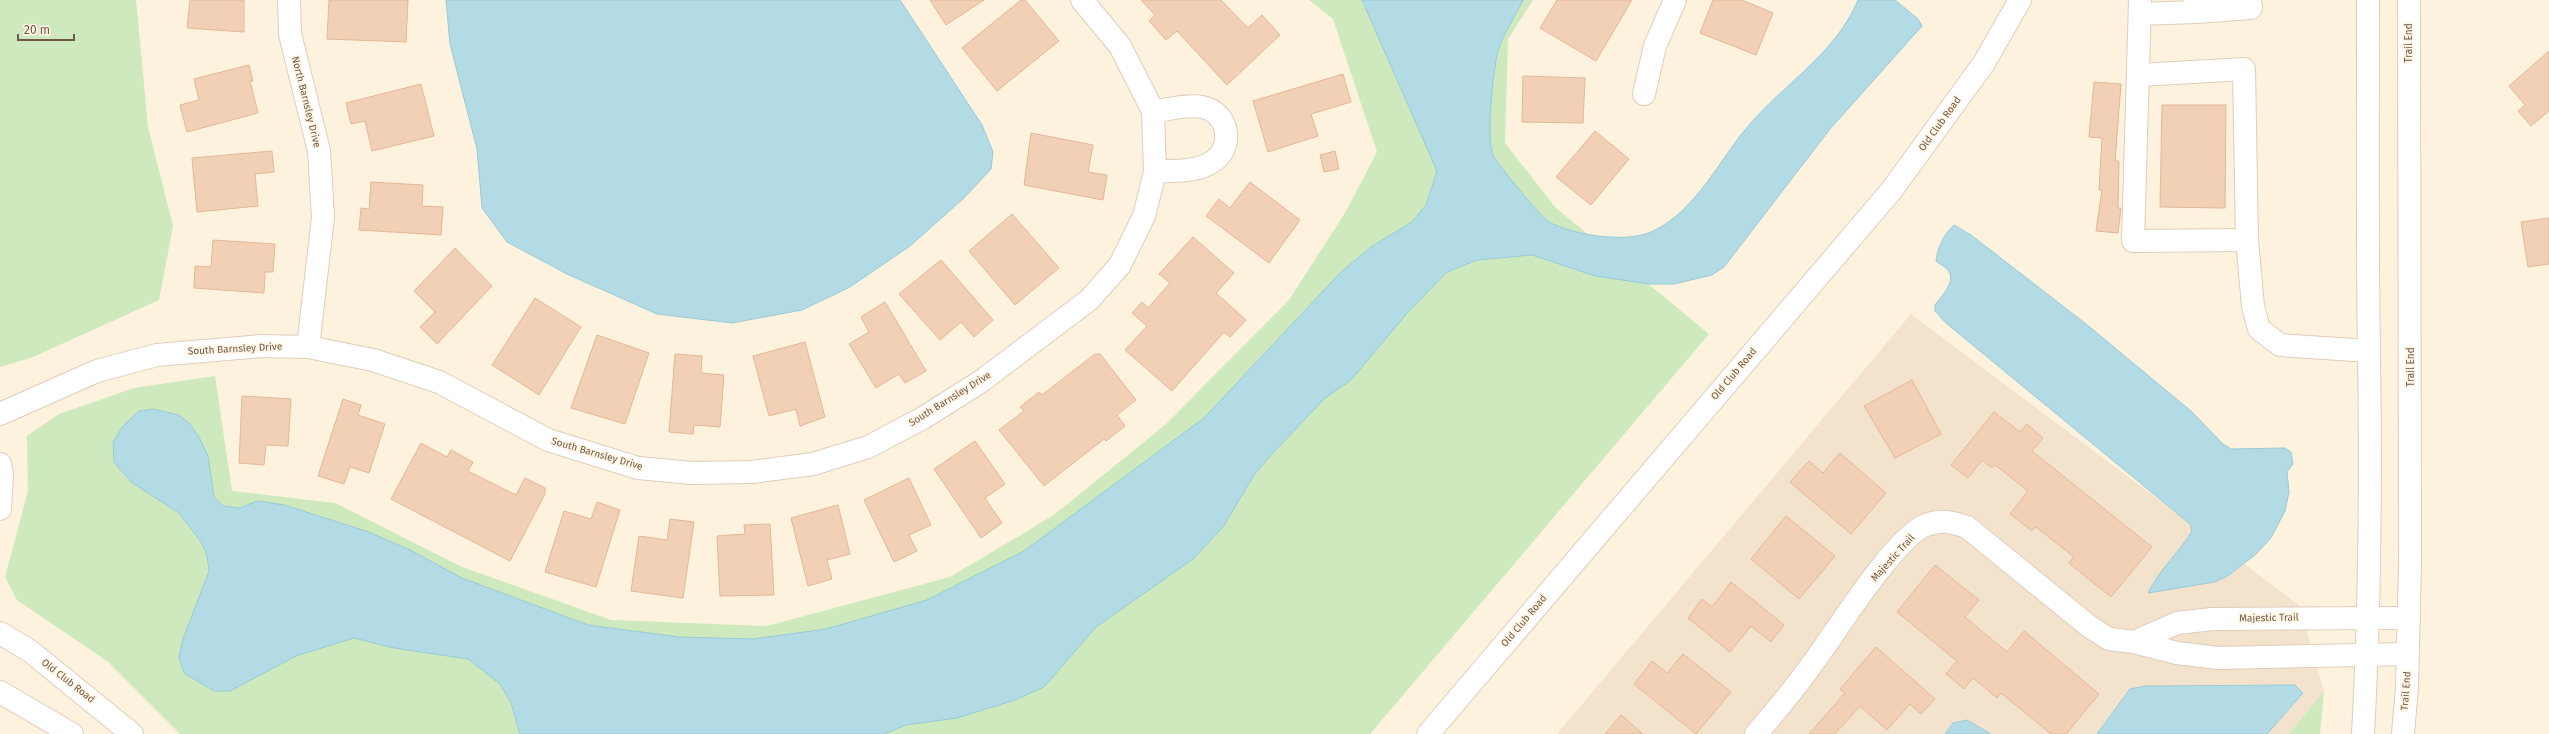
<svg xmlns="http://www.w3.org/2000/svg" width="2549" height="734" font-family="'Fira Sans',sans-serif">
<rect width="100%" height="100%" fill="#fcf2de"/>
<path fill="#f3e3cd" d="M1911,314L2299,605L2324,691L2289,734H1557Z"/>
<g fill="#cde9bd">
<path d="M0,0H136L148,127L173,226L159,300L33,357L0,367Z"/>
<path d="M1309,0H1533L1508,39L1505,143L1555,207L1709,334L1370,734H180L107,661L17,600L5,577L28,491L27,436L59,414L134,388L215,376L232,491L335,503L462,567L611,620L767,626L950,577L1054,515L1165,425L1289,300L1345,213L1377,152L1333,19Z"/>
<path d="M2324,691L2320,734H2289Z"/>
</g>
<g fill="#b3dbe5" stroke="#9acad6">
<path d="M446,0H900L982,125L993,152L991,169L964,198L910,246L850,287L802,310L732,323L657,314L567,274L507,242L482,208L477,149L450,44Z"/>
<path d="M1362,0H1523C1515,17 1503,34 1498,51C1493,71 1486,137 1493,155C1497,164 1541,217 1549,222C1572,235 1628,244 1653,231C1696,211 1719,160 1749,125C1785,83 1836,53 1858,0H1895L1918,19L1922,26L1830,129L1724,267L1712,275L1674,284H1649L1595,276L1532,255L1477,260L1447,272L1409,311L1351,380L1325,398L1272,454L1254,475L1223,527L1193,559L1096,627L1044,687L1015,700L957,718L906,725L884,734H520L511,703L500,684L468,659L394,648L354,638L296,656L230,691H214L184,673L179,657L183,639L209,571L207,555L201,542L179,513L131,482L114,462L113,442L123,426L139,411L153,409L179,415L189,423L199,437L208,456L214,497L223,506L239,508L258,501L284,505L366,531L410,550L462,578L588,625L679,637L753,639L826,629L927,600L1024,551L1204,418L1340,273L1371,247L1412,222L1426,205L1437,171Z"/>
<path d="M1954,225L1971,235L2086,324L2191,411L2223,444L2231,449L2285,448L2291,452L2293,464L2287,472L2289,492L2285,511L2271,538L2255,555L2229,575L2215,582L2148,593C2159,570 2179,553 2192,531L2190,524L1946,323L1935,311V305C1941,296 1958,281 1947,269C1945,266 1939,264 1936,261C1938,247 1943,235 1954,225Z"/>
<path d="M2295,685L2303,693L2267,734H2097L2130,689L2146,686Z"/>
<path d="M1967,720L1991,734H1945L1953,723Z"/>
</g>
<g fill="#f1d0b6" stroke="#e4b796">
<path d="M190,0H244V32L187,28Z"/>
<path d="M329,0H408L406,42L327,39Z"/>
<path d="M930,0H984L946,25Z"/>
<path d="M1021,0H1025L1059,41L997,91L962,48Z"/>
<path d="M1141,0H1221L1248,28L1262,15L1280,35L1227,85L1177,31L1166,40L1149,21L1155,15Z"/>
<path d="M1557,0H1632L1596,61L1540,28Z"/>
<path d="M1713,0H1742L1773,13L1756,55L1700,33Z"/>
<path d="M2549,51V111L2531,126L2518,111L2525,105L2509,86Z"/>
<path d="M249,65L253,81H250L258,113L187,132L180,105L199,100L194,79Z"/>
<path d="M1343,74L1351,102L1311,114L1318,136L1268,152L1253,101Z"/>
<path d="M1523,76L1585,78L1583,123L1522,122Z"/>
<path d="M2094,82L2121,84L2115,161H2119L2118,208H2121L2118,233L2096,231L2102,190H2099L2102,138L2089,137Z"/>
<path d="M421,84L434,136L372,151L365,121L351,124L346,103Z"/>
<path d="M2162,105H2226L2225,208L2160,207Z"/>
<path d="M1595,131L1629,159L1591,205L1556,177Z"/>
<path d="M1031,133L1093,145L1088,172L1107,175L1103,200L1024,185Z"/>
<path d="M272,151L274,172L255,174L258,206L197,212L192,158Z"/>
<path d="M1335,151L1339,169L1324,172L1320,155Z"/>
<path d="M371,182L423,185L422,206L443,207L441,235L359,230L361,208L369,209Z"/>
<path d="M1250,182L1300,220L1269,263L1206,216L1219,199L1230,208Z"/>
<path d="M1012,214L1059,268L1015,305L969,251Z"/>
<path d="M2549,218V264L2528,267L2521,222Z"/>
<path d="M1193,237L1234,273L1216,293L1246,320L1230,337L1224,332L1172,391L1125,350L1147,326L1132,313L1142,302L1148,308L1170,283L1159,274Z"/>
<path d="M213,240L275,244L273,272H265L264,293L194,288L195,266L211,267Z"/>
<path d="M455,248L492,286L437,344L420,327L435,312L414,291Z"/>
<path d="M941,260L993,320L974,337L961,322L940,340L899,294Z"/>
<path d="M535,298L581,327L539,395L492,365Z"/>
<path d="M885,302L926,371L905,383L899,374L876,388L849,344L869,332L861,317Z"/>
<path d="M597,335L649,353L625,424L571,408Z"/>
<path d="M805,342L825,417L800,426L796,409L769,416L753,356Z"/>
<path d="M675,354L702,356L701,373L724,375L720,427L694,425L693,434L669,432Z"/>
<path d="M1095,354H1100L1136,400L1117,415L1125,426L1106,441L1104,439L1044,486L999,430L1024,411L1020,407L1039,392L1042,395Z"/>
<path d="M1912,380L1941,434L1895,458L1864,406Z"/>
<path d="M242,396L291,399L288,446L266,445L264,465L239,463Z"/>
<path d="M343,399L361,405L358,415L385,424L369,473L350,467L344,484L318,476Z"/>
<path d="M1994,412L2020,432L2027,424L2043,438L2032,451L2152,547L2111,597L2069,563L2074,557L2036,527L2032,531L2010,514L2028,491L1995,465L1992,468L1982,460L1968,478L1951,465Z"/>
<path d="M975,441L1005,484L985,498L1002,523L981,538L934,469Z"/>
<path d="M421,443L447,457L451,450L473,462L468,471L516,495L525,478L545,488V494L510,561L391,499Z"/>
<path d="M1840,453L1886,493L1851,534L1790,482L1809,461L1823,473Z"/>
<path d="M909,478L931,525L909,535L917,551L894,562L864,500Z"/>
<path d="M597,502L620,510L596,587L545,572L564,511L591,519Z"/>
<path d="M838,505L850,554L827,560L832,579L808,586L791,518Z"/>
<path d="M1786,516L1835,556L1799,599L1751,559Z"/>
<path d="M670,519L694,522L683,598L631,591L639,536L667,540Z"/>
<path d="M770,524L774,595L720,596L717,536L745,534L744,525Z"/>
<path d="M1935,565L1979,600L1965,617L2007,652L2024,631L2099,694L2066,734H2051L2001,693L1997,698L1973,678L1964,689L1946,674L1957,661L1897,612Z"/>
<path d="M1731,582L1784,625L1771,642L1751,626L1730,652L1688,618L1702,599L1712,607Z"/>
<path d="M1876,647L1935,699L1921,714L1910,704L1887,730L1860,706L1835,734H1809L1845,693L1840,689Z"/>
<path d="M1683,654L1731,692L1696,734L1634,684L1652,661L1667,673Z"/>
<path d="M1621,715L1643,734H1605Z"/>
</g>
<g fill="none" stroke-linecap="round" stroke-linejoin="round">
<defs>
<g id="minor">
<path d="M289,0L290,34L319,151L323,217L308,347"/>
<path d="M2140,0L2133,241L2247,240"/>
<path d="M2196,12L2251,8L2250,0"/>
<path d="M2140,14L2196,12L2195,0"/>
<path d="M2140,75L2244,69L2247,240L2253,306L2259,329L2280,345L2369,351"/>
<path d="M1644,94L1655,46L1675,0"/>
<path d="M1153,111C1168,110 1187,104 1202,107C1229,112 1235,148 1212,162C1195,173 1174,170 1155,172"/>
<path d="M0,414L97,371L157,355L261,346L308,347L373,360L439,382L548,440L638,468L692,473L752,472L813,464L868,447L923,418L980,382L1089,300L1120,265L1144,216L1155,172L1153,111L1120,46L1082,0"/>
<path d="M0,464L2,476L0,509"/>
<path d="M0,633L30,651L132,734"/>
<path d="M2134,642L2177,623L2212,619L2409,618"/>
<path d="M0,692L72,734"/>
<path d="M1428,734L1891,191L1984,63L2020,0"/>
<path d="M1756,734C1778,709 1799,683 1818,656C1838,628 1897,535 1926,525C1941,519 1952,522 1967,527L2090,627L2109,639L2134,642L2177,653L2218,658L2408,654"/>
<path d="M2363,734C2370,606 2371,479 2369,351C2367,234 2368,117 2368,0"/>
<path d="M2403,734L2407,687L2410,563L2409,0"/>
</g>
</defs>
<use href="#minor" stroke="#dfcdbb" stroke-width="24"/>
<use href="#minor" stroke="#fff" stroke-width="22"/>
</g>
<g text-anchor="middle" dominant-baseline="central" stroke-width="3.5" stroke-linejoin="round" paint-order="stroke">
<g font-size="10" fill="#715847" stroke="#fff5e4">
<text transform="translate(2409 43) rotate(-90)">Trail End</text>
<text transform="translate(306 102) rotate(76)">North Barnsley Drive</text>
<text transform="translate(1940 124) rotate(-54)">Old Club Road</text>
<text transform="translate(235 349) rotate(-3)">South Barnsley Drive</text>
<text transform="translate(2411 367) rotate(-90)">Trail End</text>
<text transform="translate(1734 374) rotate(-50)">Old Club Road</text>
<text transform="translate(950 399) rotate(-32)">South Barnsley Drive</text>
<text transform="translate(597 454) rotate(16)">South Barnsley Drive</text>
<text transform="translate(1893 558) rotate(-48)">Majestic Trail</text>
<text transform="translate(2269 618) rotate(-1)">Majestic Trail</text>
<text transform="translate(1524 621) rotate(-50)">Old Club Road</text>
<text transform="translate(68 681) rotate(38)">Old Club Road</text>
<text transform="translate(2406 691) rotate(-86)">Trail End</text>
</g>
</g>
<path d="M18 34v6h56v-6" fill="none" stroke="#715847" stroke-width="2"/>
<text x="24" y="34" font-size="12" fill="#715847" stroke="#fff5e4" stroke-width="3" paint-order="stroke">20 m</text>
</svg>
